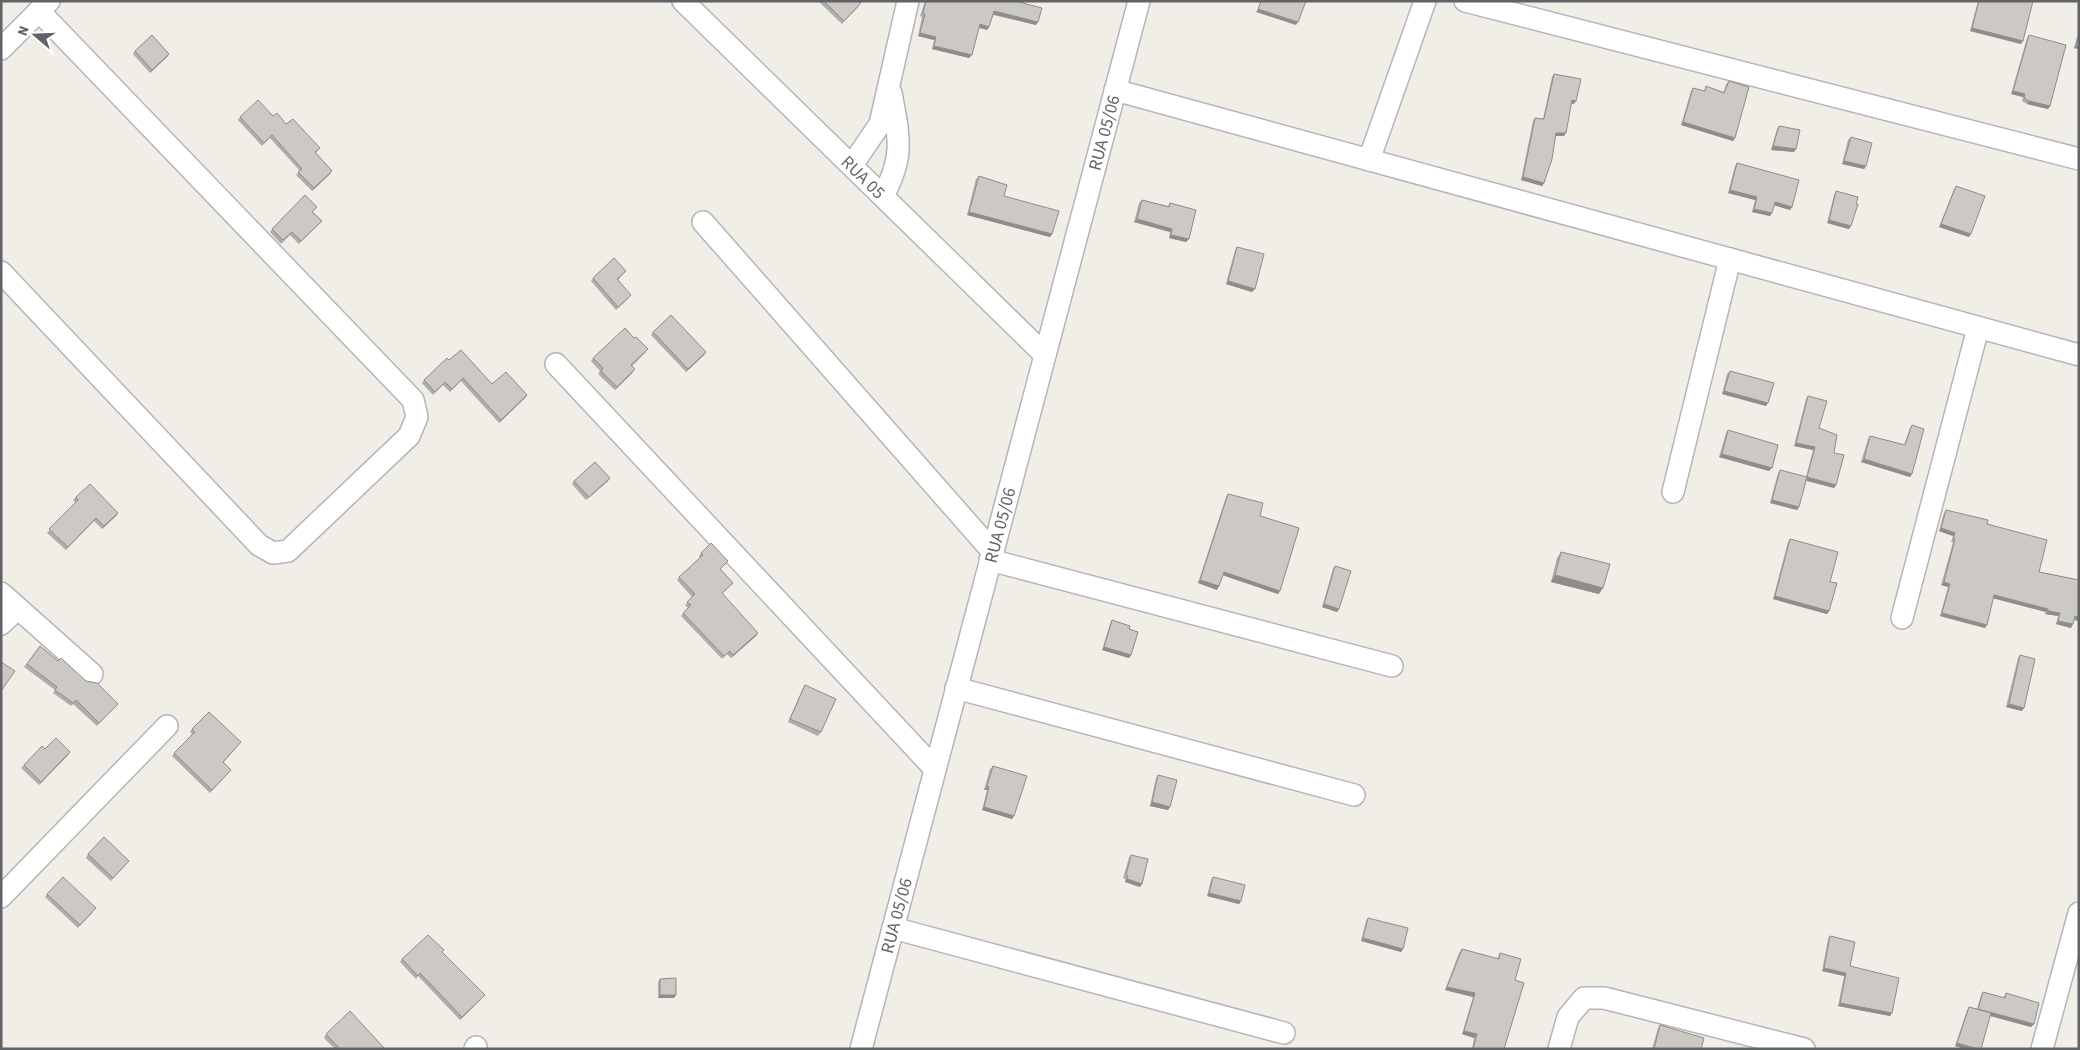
<svg xmlns="http://www.w3.org/2000/svg" width="2080" height="1050" font-family="'Source Sans 3',sans-serif">
<rect width="100%" height="100%" fill="#f1ede7"/>
<g fill="none" stroke-linecap="round" stroke-linejoin="round">
<defs>
<g id="minor">
<path id="s1" d="M683,1L1044,354"/>
<path d="M1465,1L2079,159"/>
<path d="M1,49L49,1"/>
<path d="M1115,90L2079,355"/>
<path d="M1369,160L1425,1"/>
<path d="M852,165L880,124L908,1"/>
<path d="M883,196C905,155 899,137 891,93"/>
<path d="M703,222L993,552"/>
<path d="M1,272L259,545L273,553L288,551L409,436L417,417L413,400L39,11"/>
<path d="M556,364L935,769"/>
<path d="M1673,492L1730,259"/>
<path d="M990,560L1392,666"/>
<path d="M1,593L92,674"/>
<path d="M1902,618L1978,328"/>
<path d="M1,624L17,609"/>
<path d="M956,688L1354,795"/>
<path d="M1,897L167,726"/>
<path d="M893,928L1284,1033"/>
<path d="M475,1049L476,1047"/>
<path id="s2" d="M861,1049L1139,1"/>
<path d="M1559,1049L1568,1017L1584,998H1604L1804,1049"/>
<path d="M2042,1049L2079,913"/>
</g>
</defs>
<use href="#minor" stroke="#b3b6b9" stroke-width="24"/>
<use href="#minor" stroke="#fff" stroke-width="21"/>
</g>
<g fill="#afaca9">
<path d="M818,1H859V6L842,24Z"/>
<path d="M925,1H1015L1036,25L993,15L989,27L987,30L979,28L969,58L932,49L934,40L918,36L922,17L920,16Z"/>
<path d="M1978,1H2033L2021,44L1970,31Z"/>
<path d="M2079,30V49L2074,48Z"/>
<path d="M2029,35L2050,106L2048,109L2027,104L2022,101L2023,97L2011,94L2027,38Z"/>
<path d="M135,51L169,54L167,57L150,73L133,54Z"/>
<path d="M1554,74L1574,104L1571,103L1566,133L1564,136H1556L1544,183L1542,186L1521,180L1533,121L1535,118L1543,119L1552,77Z"/>
<path d="M1729,81L1735,138L1733,141L1681,125L1691,91L1693,88L1704,91L1706,86L1724,92L1726,84Z"/>
<path d="M273,116L286,124L320,148L316,153L332,171L330,174L312,191L296,175L300,171L270,138L262,146L238,120L240,117Z"/>
<path d="M1779,126L1794,152L1771,150L1777,129Z"/>
<path d="M1851,137L1866,166L1864,169L1842,164L1848,140Z"/>
<path d="M1737,163L1792,207L1790,210L1774,205L1772,213L1770,216L1752,212L1755,200L1728,193L1735,166Z"/>
<path d="M979,176L1052,234L1050,237L967,215L976,179Z"/>
<path d="M1956,186L1969,237L1939,227L1954,189Z"/>
<path d="M1836,191L1851,226L1849,229L1827,223L1834,195Z"/>
<path d="M1142,200L1168,206L1170,203L1186,242L1169,238L1170,232L1134,222L1139,203Z"/>
<path d="M313,212L322,221L299,244L290,235L281,244L270,232L272,229Z"/>
<path d="M1237,247L1252,292L1226,284L1235,250Z"/>
<path d="M626,271L618,280L629,298L616,310L591,281L593,278Z"/>
<path d="M653,332L706,352L704,355L686,372L651,335Z"/>
<path d="M646,352L632,366L633,372L615,390L598,374L600,371L591,361L593,358Z"/>
<path d="M449,360L492,384L527,395L525,398L499,423L461,381L450,392L443,385L433,395L422,383L424,380Z"/>
<path d="M1730,371L1766,406L1722,394L1727,374Z"/>
<path d="M1808,396L1819,428L1834,453L1836,485L1834,488L1806,481L1797,510L1770,503L1778,473L1780,470L1806,477L1813,450L1794,446L1806,399Z"/>
<path d="M1912,425V474L1910,477L1861,462L1868,439L1870,436L1904,445L1910,428Z"/>
<path d="M1728,430L1769,471L1719,457L1726,433Z"/>
<path d="M574,481H608L586,500L572,484Z"/>
<path d="M1228,494L1260,516L1280,591L1278,594L1223,575L1217,590L1198,583L1226,497Z"/>
<path d="M76,497L118,513L116,516L102,529L94,521L66,550L47,533L76,503L73,500Z"/>
<path d="M1946,510L1987,524L2039,572L2079,580V621L2074,620L2071,628L2056,624L2058,616L2045,614L2046,612L1993,598L1985,628L1940,616L1948,587L1941,585L1953,542H1951L1953,536L1939,531L1944,513Z"/>
<path d="M1790,539L1830,582L1829,611L1827,614L1773,599L1788,542Z"/>
<path d="M1561,552L1599,594L1551,582L1557,558Z"/>
<path d="M701,553L726,564L720,569L733,583L722,594L758,633L756,636L731,658L727,654L722,659L681,616L688,608L685,605L692,597L677,580L679,577L700,558L699,556Z"/>
<path d="M1335,566L1339,609L1337,612L1322,607L1333,569Z"/>
<path d="M1112,620L1129,629L1131,655L1129,658L1102,650L1110,624Z"/>
<path d="M40,646L58,661L118,704L97,726L73,704L71,706L53,693L55,690L24,667Z"/>
<path d="M2020,655L2022,711L2006,707L2018,658Z"/>
<path d="M805,685L821,732L818,736L788,722L803,688Z"/>
<path d="M192,729L241,742L223,763L231,770L210,793L172,756L192,734L190,732Z"/>
<path d="M45,749L68,755L39,785L21,768L24,765Z"/>
<path d="M993,766L1014,816L1012,819L982,810L987,790H984L990,769Z"/>
<path d="M1158,775L1168,810L1150,806L1156,778Z"/>
<path d="M88,854L129,861L111,881L86,858Z"/>
<path d="M1131,855L1142,884L1140,887L1125,882V879L1123,878L1129,858Z"/>
<path d="M1213,877L1241,901L1239,904L1207,896L1211,880Z"/>
<path d="M47,894L93,912L78,928L45,897Z"/>
<path d="M1368,918L1403,949L1401,952L1361,941L1366,921Z"/>
<path d="M1830,936L1850,966L1890,1016L1838,1006L1844,976L1822,971L1828,939Z"/>
<path d="M1462,949L1497,959L1500,953L1515,980L1504,1049H1472L1474,1038L1462,1034L1473,997L1445,990L1459,953Z"/>
<path d="M443,953L485,995L460,1020L418,976L416,979L400,962L402,959Z"/>
<path d="M660,979L676,995L674,998H658V982Z"/>
<path d="M1983,992L2003,998L2006,993L2034,1024L2031,1027L1990,1016L1981,1049H1965L1955,1046L1967,1010L1969,1007L1977,1009L1981,995Z"/>
<path d="M1660,1025L1701,1049H1652L1658,1028Z"/>
<path d="M326,1034L385,1049H335L324,1038Z"/>
</g>
<g fill="#8f8c89">
<path d="M1258,9L1298,22L1296,25L1256,12Z"/>
<path d="M994,11L1038,22L1036,25L992,14Z"/>
<path d="M980,24L989,27L987,30L978,27Z"/>
<path d="M1972,28L2023,41L2021,44L1970,31Z"/>
<path d="M920,33L936,37L934,40L918,36Z"/>
<path d="M2076,45L2079,46V49L2074,48Z"/>
<path d="M934,46L972,55L969,58L932,49Z"/>
<path d="M169,54L167,57L150,73L152,70Z"/>
<path d="M2013,91L2025,94L2023,97L2011,94Z"/>
<path d="M1572,100L1576,101L1574,104L1570,103Z"/>
<path d="M2029,101L2050,106L2048,109L2027,104Z"/>
<path d="M1683,122L1735,138L1733,141L1681,125Z"/>
<path d="M1556,133H1566L1564,136H1554Z"/>
<path d="M1773,146L1796,149L1794,152L1771,150Z"/>
<path d="M1844,161L1866,166L1864,169L1842,164Z"/>
<path d="M332,171L330,174L312,191L314,188Z"/>
<path d="M1523,177L1544,183L1542,186L1521,180Z"/>
<path d="M1730,190L1757,197L1755,200L1728,193Z"/>
<path d="M1775,202L1792,207L1790,210L1773,205Z"/>
<path d="M1754,209L1772,213L1770,216L1752,212Z"/>
<path d="M969,212L1052,234L1050,237L967,215Z"/>
<path d="M1137,219L1172,229L1170,232L1134,222Z"/>
<path d="M1829,220L1851,226L1849,229L1827,223Z"/>
<path d="M1941,224L1971,234L1969,237L1939,227Z"/>
<path d="M1171,235L1189,239L1186,242L1169,238Z"/>
<path d="M1228,281L1255,289L1252,292L1226,284Z"/>
<path d="M706,352L704,355L686,372L688,369Z"/>
<path d="M635,369L633,372L615,390L617,387Z"/>
<path d="M1724,391L1768,403L1766,406L1722,394Z"/>
<path d="M527,395L525,398L499,423L501,420Z"/>
<path d="M1796,443L1815,447L1813,450L1794,446Z"/>
<path d="M1722,454L1772,468L1769,471L1719,457Z"/>
<path d="M1864,459L1912,474L1910,477L1861,462Z"/>
<path d="M1807,477L1836,485L1834,488L1805,480Z"/>
<path d="M610,478L608,481L586,500L589,497Z"/>
<path d="M1772,500L1799,507L1797,510L1770,503Z"/>
<path d="M118,513L116,516L102,529L104,526Z"/>
<path d="M1941,528L1955,533L1953,536L1939,531Z"/>
<path d="M1224,572L1280,591L1278,594L1222,575Z"/>
<path d="M1555,575L1603,588L1599,594L1551,582Z"/>
<path d="M1200,580L1219,586L1217,590L1198,583Z"/>
<path d="M1944,582L1950,584L1948,587L1941,585Z"/>
<path d="M1994,595L2048,609L2046,612L1992,598Z"/>
<path d="M1775,596L1829,611L1827,614L1773,599Z"/>
<path d="M1324,604L1339,609L1337,612L1322,607Z"/>
<path d="M2048,611L2060,613L2058,616L2045,614Z"/>
<path d="M1942,613L1987,625L1985,628L1940,616Z"/>
<path d="M2075,616L2079,617V621L2073,619Z"/>
<path d="M2058,621L2073,624L2071,628L2056,624Z"/>
<path d="M758,633L756,636L731,658L733,655Z"/>
<path d="M1104,647L1131,655L1129,658L1102,650Z"/>
<path d="M2009,704L2024,708L2022,711L2006,707Z"/>
<path d="M70,752L68,755L39,785L41,782Z"/>
<path d="M987,786L989,787L987,790H984Z"/>
<path d="M1152,802L1170,807L1168,810L1150,806Z"/>
<path d="M984,807L1014,816L1012,819L982,810Z"/>
<path d="M1127,879L1142,884L1140,887L1125,882Z"/>
<path d="M1209,893L1241,901L1239,904L1207,896Z"/>
<path d="M1363,938L1403,949L1401,952L1361,941Z"/>
<path d="M1824,968L1846,973L1844,976L1822,971Z"/>
<path d="M1447,987L1475,993L1473,997L1445,990Z"/>
<path d="M485,995L460,1020L462,1017Z"/>
<path d="M660,995H676L674,998H658Z"/>
<path d="M1840,1003L1892,1013L1890,1016L1838,1006Z"/>
<path d="M1978,1009L2034,1024L2031,1027L1976,1012Z"/>
<path d="M1464,1031L1477,1034L1474,1038L1462,1034Z"/>
<path d="M1957,1043L1978,1049H1965L1955,1046Z"/>
</g>
<g fill="#ccc8c4" stroke="#8f8c89">
<path d="M824,1H859L861,3L844,21Z"/>
<path d="M926,1H1015L1042,8L1038,22L994,11L989,27L980,24L972,55L934,46L936,37L920,33L925,14L923,13Z"/>
<path d="M1261,1H1306L1298,22L1258,9Z"/>
<path d="M1979,1H2033L2023,41L1972,28Z"/>
<path d="M152,35L169,54L152,70L135,51Z"/>
<path d="M2029,35L2066,45L2050,106L2029,101L2024,98L2025,94L2013,91Z"/>
<path d="M2079,35V46L2076,45Z"/>
<path d="M1554,74L1581,79L1576,101L1572,100L1566,133H1556L1552,159L1544,183L1523,177L1535,118L1544,119Z"/>
<path d="M1729,81L1749,87L1735,138L1683,122L1693,88L1705,91L1706,86L1724,93Z"/>
<path d="M258,100L273,116L277,113L286,124L293,119L320,148L315,152L332,171L314,188L298,172L302,169L272,135L264,143L240,117Z"/>
<path d="M1779,126L1800,130L1796,149L1773,146Z"/>
<path d="M1851,137L1872,143L1866,166L1844,161Z"/>
<path d="M1737,163L1799,180L1792,207L1775,202L1772,213L1754,209L1757,197L1730,190Z"/>
<path d="M979,176L1007,185L1004,196L1059,211L1052,234L969,212Z"/>
<path d="M1956,186L1985,196L1971,234L1941,224Z"/>
<path d="M1836,191L1858,197L1856,204H1858L1851,226L1829,220Z"/>
<path d="M305,195L317,207L312,212L322,221L301,241L292,232L283,240L272,229Z"/>
<path d="M1142,200L1169,207L1170,203L1196,210L1189,239L1171,235L1172,229L1137,219Z"/>
<path d="M1237,247L1264,254L1255,289L1228,281Z"/>
<path d="M614,258L626,271L617,279L631,295L618,307L593,278Z"/>
<path d="M671,315L706,352L688,369L653,332Z"/>
<path d="M625,328L634,338L636,337L648,349L631,365L635,369L617,387L601,371L603,368L593,358Z"/>
<path d="M461,350L492,384L506,372L527,395L501,420L463,378L452,389L445,382L435,392L424,380L447,358L449,360Z"/>
<path d="M1730,371L1774,383L1768,403L1724,391Z"/>
<path d="M1808,396L1827,401L1819,428L1837,435L1834,453L1844,455L1836,485L1807,477L1815,447L1796,443Z"/>
<path d="M1912,425L1924,429L1912,474L1864,459L1870,436L1905,445Z"/>
<path d="M1728,430L1778,445L1772,468L1722,454Z"/>
<path d="M595,462L610,478L589,497L574,481Z"/>
<path d="M1780,470L1807,477L1799,507L1772,500Z"/>
<path d="M90,484L118,513L104,526L96,518L68,547L49,529L78,500L76,497Z"/>
<path d="M1228,494L1263,503L1260,516L1299,528L1280,591L1224,572L1219,586L1200,580Z"/>
<path d="M1946,510L1988,520L1987,524L2047,540L2039,572L2079,580V617L2075,616L2073,624L2058,621L2060,613L2048,611V609L1994,595L1987,625L1942,613L1950,584L1944,582L1955,539H1953L1955,533L1941,528Z"/>
<path d="M1790,539L1838,552L1830,582L1837,583L1829,611L1775,596Z"/>
<path d="M711,543L728,561L720,569L733,583L722,593L758,633L733,655L730,651L724,656L683,613L691,605L687,602L695,594L679,577L703,555L701,553Z"/>
<path d="M1561,552L1610,564L1603,588L1555,575Z"/>
<path d="M1335,566L1351,571L1339,609L1324,604Z"/>
<path d="M1112,620L1130,626L1129,629L1138,632L1131,655L1104,647Z"/>
<path d="M40,646L58,661L61,658L86,681L97,683L118,704L99,723L76,700L73,703L55,690L57,687L27,664Z"/>
<path d="M2020,655L2035,659L2024,708L2009,704Z"/>
<path d="M1,662L15,671L1,691Z"/>
<path d="M805,685L836,699L821,732L790,719Z"/>
<path d="M209,712L241,742L223,762L231,770L212,790L174,753L195,732L192,729Z"/>
<path d="M56,738L70,752L41,782L24,765L42,746L45,749Z"/>
<path d="M993,766L1027,776L1014,816L984,807L989,787L987,786Z"/>
<path d="M1158,775L1177,780L1170,807L1152,802Z"/>
<path d="M104,837L129,861L113,878L88,854Z"/>
<path d="M1131,855L1148,859L1142,884L1127,879L1128,876L1126,875Z"/>
<path d="M63,877L96,908L80,925L47,894Z"/>
<path d="M1213,877L1245,885L1241,901L1209,893Z"/>
<path d="M1368,918L1408,928L1403,949L1363,938Z"/>
<path d="M428,935L444,950L442,952L485,995L462,1017L420,973L418,976L402,959Z"/>
<path d="M1830,936L1855,942L1850,966L1899,978L1892,1013L1840,1003L1846,973L1824,968Z"/>
<path d="M1462,949L1499,959L1500,953L1521,959L1515,980L1524,983L1504,1049H1473L1477,1034L1464,1031L1475,993L1447,987Z"/>
<path d="M676,978V995H660V979Z"/>
<path d="M1983,992L2005,998L2006,993L2039,1003L2034,1024L1978,1009Z"/>
<path d="M1969,1007L1991,1013L1981,1049H1978L1957,1043Z"/>
<path d="M350,1011L385,1049H340L326,1034Z"/>
<path d="M1660,1025L1704,1038L1701,1049H1654Z"/>
</g>
<g text-anchor="middle" dominant-baseline="central" stroke-width="4" stroke-linejoin="round" paint-order="stroke">
<g font-size="18" fill="#5f6467" stroke="#fff">
<text stroke="none"><textPath href="#s2" startOffset="948">RUA 05/06</textPath></text>
<text stroke="none"><textPath href="#s1" startOffset="252">RUA 05</textPath></text>
<text stroke="none"><textPath href="#s2" startOffset="542">RUA 05/06</textPath></text>
<text stroke="none"><textPath href="#s2" startOffset="138">RUA 05/06</textPath></text>
</g>
</g>
<rect width="2080" height="1050" fill="none" stroke="#5f6467" stroke-width="5"/>
<g transform="translate(35 35) rotate(289)" stroke="#ffffff" stroke-width="4" paint-order="stroke">
<path d="M0-4L9 19L0 12L-9 19Z" fill="#5f6467"/>
<text y="-8" font-size="14" font-weight="bold" text-anchor="middle" fill="#5f6467">N</text>
</g>
</svg>
